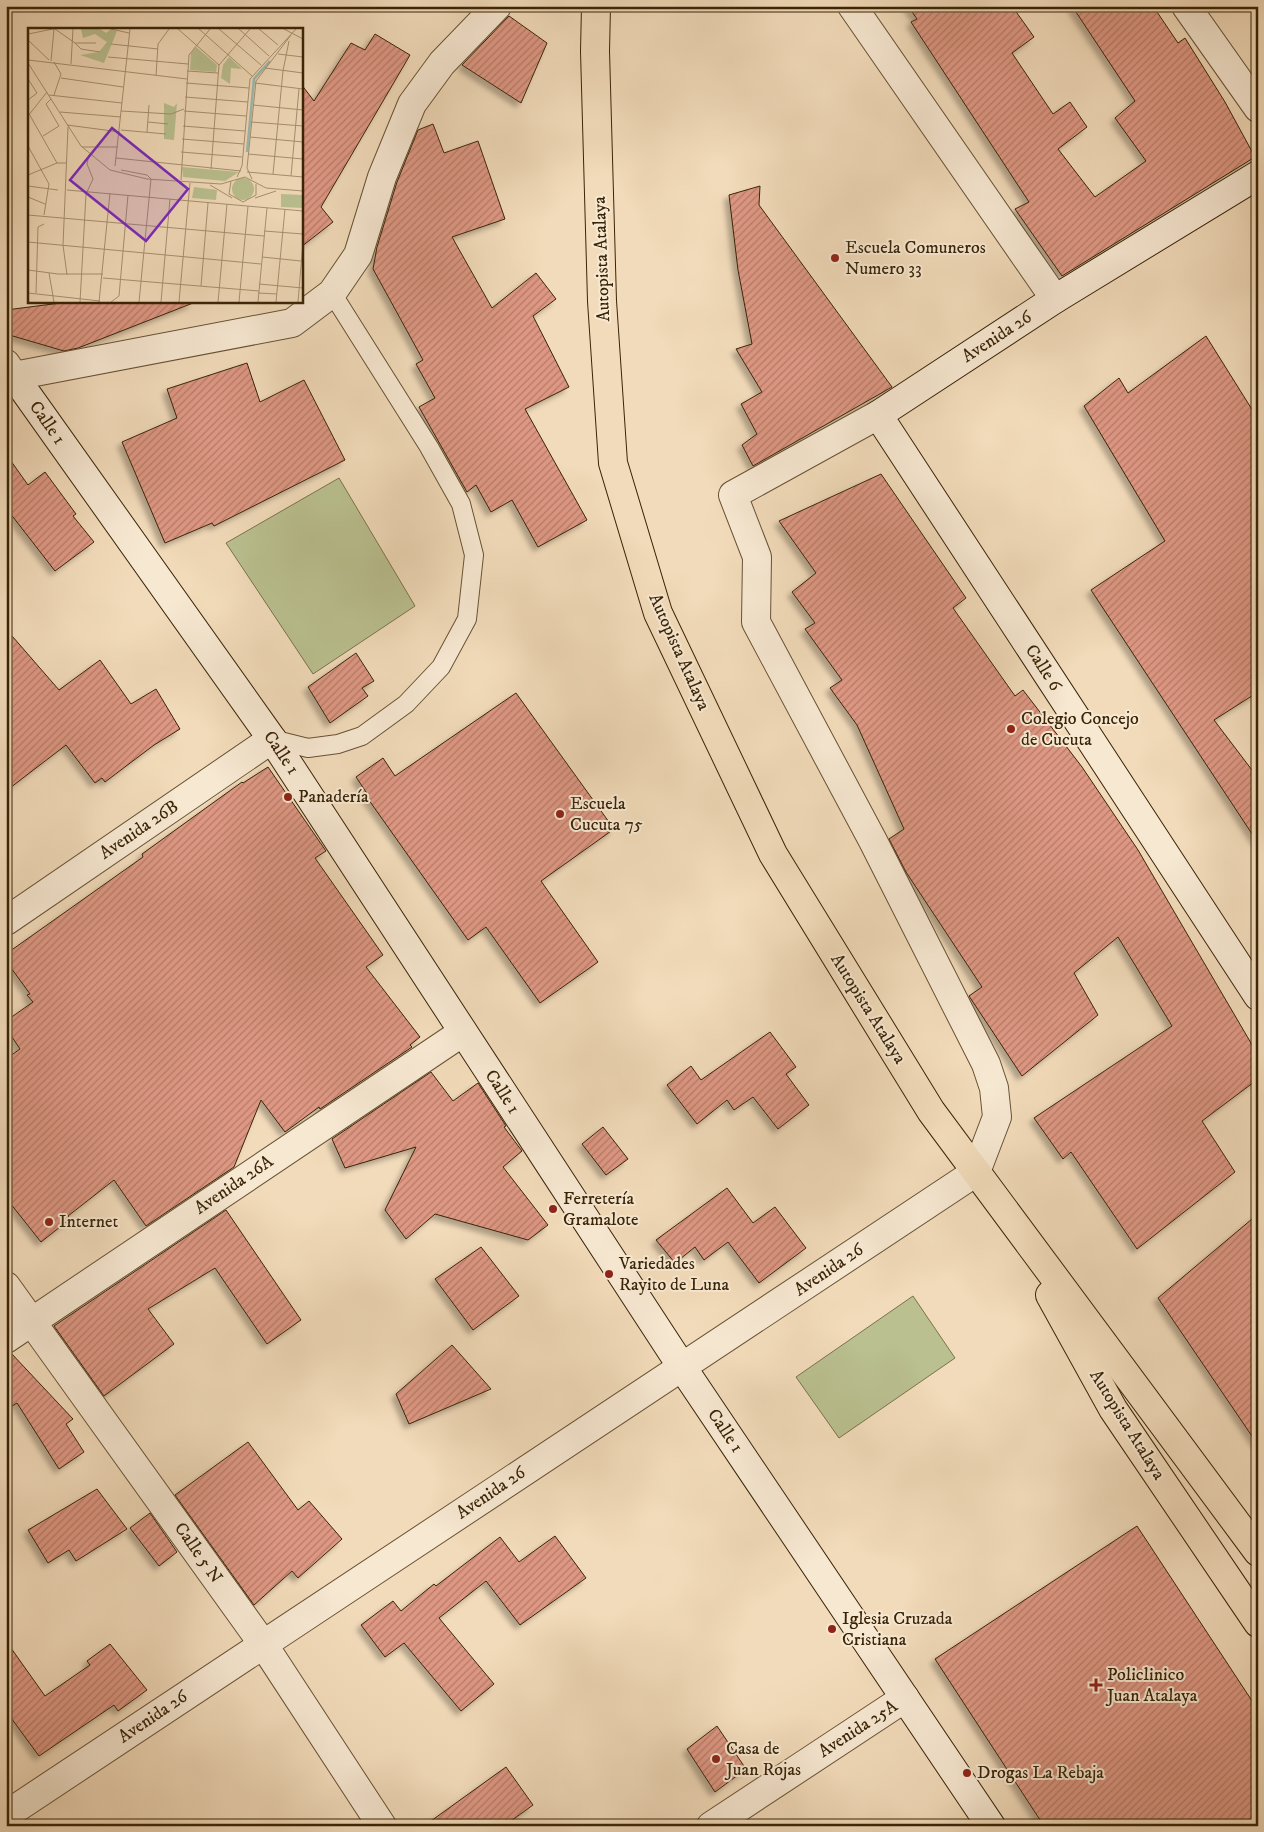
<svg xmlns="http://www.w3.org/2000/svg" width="1264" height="1832" font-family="'IM FELL DW Pica',serif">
<defs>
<pattern id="building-hatch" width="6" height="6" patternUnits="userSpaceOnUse" patternTransform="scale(1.25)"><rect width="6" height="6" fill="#de9783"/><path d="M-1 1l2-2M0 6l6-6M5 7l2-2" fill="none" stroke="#b57b69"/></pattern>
<filter id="shadow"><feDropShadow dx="-4.5" dy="4.5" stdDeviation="2.5" flood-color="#0004"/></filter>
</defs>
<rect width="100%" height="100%" fill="#f2dbba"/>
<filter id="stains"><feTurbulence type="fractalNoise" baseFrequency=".004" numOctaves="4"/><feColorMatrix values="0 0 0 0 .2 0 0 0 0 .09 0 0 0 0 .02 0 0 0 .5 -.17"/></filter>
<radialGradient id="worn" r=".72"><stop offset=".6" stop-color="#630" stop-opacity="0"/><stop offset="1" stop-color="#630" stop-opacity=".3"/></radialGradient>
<g fill="#bac090" stroke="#7a724c">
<path d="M339,478L415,606L313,674L226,543Z"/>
<path d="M913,1296L955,1358L839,1438L796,1377Z"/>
</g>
<g fill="url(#building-hatch)" stroke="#392407" filter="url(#shadow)">
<path d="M908,6H1012L1034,37L1012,53L1053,114L1070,102L1087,127L1058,149L1095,197L1146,161L1115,118L1135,101L1072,6H1153L1178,43L1185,38L1225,102L1255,157L1062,276L1015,209L1029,202L911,22L917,19Z"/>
<path d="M509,16L547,43L521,103L462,65Z"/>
<path d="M375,34L410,55L321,207L333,222L301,247V84L314,101L351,43L365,50Z"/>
<path d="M433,124L444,153L478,141L505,219L452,237L492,308L536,273L556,299L533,316L569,387L525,409L587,520L538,547L512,500L491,512L476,485L467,492L419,407L435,398L416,364L423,360L373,269L377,247L397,182L418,130Z"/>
<path d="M760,186L759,205L892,387L753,466L742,445L757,434L741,404L762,392L736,349L752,344L738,270L729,195Z"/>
<path d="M76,301H193V303L78,348L64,351L6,334V310Z"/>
<path d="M1206,336L1258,419V692L1214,720L1258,778V843L1091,590L1165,541L1084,406L1119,378L1128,393Z"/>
<path d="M247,363L260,402L304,380L345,460L214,526L212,523L165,543L122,442L177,418L167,389Z"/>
<path d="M6,454L28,485L45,472L76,514L73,516L94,542L55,571L6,508Z"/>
<path d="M881,474L966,598L953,608L1015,696L1023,690L1082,767L1138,850L1258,1055V1079L1202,1121L1235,1172L1137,1249L1071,1152L1063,1159L1034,1118L1172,1026L1118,937L1074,973L1098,1015L1022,1076L969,996L982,987L906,872L889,839L904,829L857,725L830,688L842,680L805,629L815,623L792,592L816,573L779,521Z"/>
<path d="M6,629L59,690L100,660L131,704L156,689L180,729L154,745L105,782L102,778L95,783L66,745L6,791Z"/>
<path d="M356,653L374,681L362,688L368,696L330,723L308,687Z"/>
<path d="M516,693L614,829L541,881L598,962L540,1003L486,927L468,940L366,796L368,795L356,777L383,758L395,776Z"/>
<path d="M268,767L326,851L315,858L383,955L366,967L420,1037L410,1045L412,1047L320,1109L319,1107L285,1132L261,1100L234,1167L146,1226L114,1180L68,1216L70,1219L41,1242L6,1198V1059L20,1049L6,1028V1021L33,1002L27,995L30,994L6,961V954L143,857L142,854L242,782L243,783Z"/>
<path d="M770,1032L796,1067L786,1074L809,1105L778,1129L753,1097L734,1110L727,1100L697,1124L667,1085L691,1066L701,1080Z"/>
<path d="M431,1072L453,1101L478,1083L506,1126L504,1127L522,1151L503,1167L548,1225L528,1240L435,1214L406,1239L385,1210L416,1147L345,1168L332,1139Z"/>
<path d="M603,1127L628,1159L606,1175L582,1144Z"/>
<path d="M727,1188L753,1223L775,1207L806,1248L759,1283L728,1242L704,1260L695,1247L675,1263L656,1240Z"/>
<path d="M226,1210L301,1320L267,1344L215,1268L148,1309L174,1344L104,1396L54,1326Z"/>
<path d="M1258,1214V1445L1158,1298Z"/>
<path d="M481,1247L519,1296L473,1330L435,1279Z"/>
<path d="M452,1345L491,1389L409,1424L396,1394Z"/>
<path d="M11,1353L73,1419L66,1424L84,1452L59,1469L17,1403L6,1410V1354Z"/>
<path d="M248,1442L298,1510L309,1501L342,1539L298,1578L292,1571L254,1605L175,1495Z"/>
<path d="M97,1489L127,1529L76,1561L69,1550L48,1563L28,1530Z"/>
<path d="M150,1513L177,1552L159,1566L130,1528Z"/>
<path d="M1137,1526L1258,1710V1826H1044L935,1659Z"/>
<path d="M555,1536L586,1578L520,1625L486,1581L439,1618L494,1684L461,1711L404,1643L385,1657L361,1625L393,1601L401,1611L434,1584L436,1586L500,1537L519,1562Z"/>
<path d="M6,1641L45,1696L90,1665L87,1661L110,1644L147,1690L118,1711L114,1705L39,1756L6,1711Z"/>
<path d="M717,1726L746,1769L715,1792L687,1749Z"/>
<path d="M506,1767L533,1805L504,1826H424Z"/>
</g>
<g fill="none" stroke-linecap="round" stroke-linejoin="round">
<defs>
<path id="lane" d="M272,739L308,748L338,744L362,736L406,704L441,667L467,619L474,555L461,504L429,447L332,293"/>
<g id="street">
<path d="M852,6L1055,299"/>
<path d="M1186,6L1258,108"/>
<path d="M6,364L14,376L292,323L332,293L358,255L382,177L412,104L442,63L497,6"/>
<path d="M6,921L272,739"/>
<path d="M6,1286L263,1644L382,1826"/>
<path d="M6,1339L463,1032"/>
<path d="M6,1815L976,1172L997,1117L994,1088L986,1064L873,841L756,622L757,557L733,495L878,415"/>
<path d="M711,1826L905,1698"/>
</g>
<g id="secondary">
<path d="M1258,175L1055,299L878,415L1258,996"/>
<path d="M6,381L14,376L272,739L682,1367L991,1826"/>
</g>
<g id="primary">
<path d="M596,6L595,51L602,301L613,463L658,613L773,854L931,1111L1258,1552"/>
<path d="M1050,1295L1113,1409L1258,1623"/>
</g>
</defs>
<use href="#lane" stroke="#675234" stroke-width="20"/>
<use href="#street" stroke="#675234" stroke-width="30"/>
<use href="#secondary" stroke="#392407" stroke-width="30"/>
<use href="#primary" stroke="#392407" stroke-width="30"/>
<use href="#lane" stroke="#f7e8d2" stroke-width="18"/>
<use href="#street" stroke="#f7e8d2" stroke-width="28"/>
<use href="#secondary" stroke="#f7e8d2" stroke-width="28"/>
<use href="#primary" stroke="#f2dbba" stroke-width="28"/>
</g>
<g fill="#8f2418" stroke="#f7e8d2" stroke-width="2">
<circle cx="835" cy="258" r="5"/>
<circle cx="1011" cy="729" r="5"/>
<circle cx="288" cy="797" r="5"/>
<circle cx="560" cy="814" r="5"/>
<circle cx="553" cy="1209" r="5"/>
<circle cx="49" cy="1222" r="5"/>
<circle cx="609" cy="1274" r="5"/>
<circle cx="832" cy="1629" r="5"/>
<path d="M1093.5 1677.5h5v5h5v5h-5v5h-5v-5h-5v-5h5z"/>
<circle cx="716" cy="1759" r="5"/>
<circle cx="967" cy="1773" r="5"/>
</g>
<g text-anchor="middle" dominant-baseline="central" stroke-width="4" stroke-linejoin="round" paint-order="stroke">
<g font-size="18" fill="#392407" stroke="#f7e8d2" text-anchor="start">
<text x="845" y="248">Escuela Comuneros<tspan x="845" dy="21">Numero 33</tspan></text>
<text x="1021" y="719">Colegio Concejo<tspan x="1021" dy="21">de Cucuta</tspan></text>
<text x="298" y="797">Panadería</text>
<text x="570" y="804">Escuela<tspan x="570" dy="21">Cucuta 75</tspan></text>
<text x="563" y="1199">Ferretería<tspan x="563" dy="21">Gramalote</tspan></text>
<text x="59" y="1222">Internet</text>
<text x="619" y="1264">Variedades<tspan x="619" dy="21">Rayito de Luna</tspan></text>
<text x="842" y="1619">Iglesia Cruzada<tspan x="842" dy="21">Cristiana</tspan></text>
<text x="1107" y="1675">Policlinico<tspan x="1107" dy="21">Juan Atalaya</tspan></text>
<text x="726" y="1749">Casa de<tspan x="726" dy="21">Juan Rojas</tspan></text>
<text x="977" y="1773">Drogas La Rebaja</text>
</g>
<g font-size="18" fill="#392407" stroke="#f7e8d2">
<text transform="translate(602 259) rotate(-92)">Autopista Atalaya</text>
<text transform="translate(997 337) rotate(-33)">Avenida 26</text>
<text transform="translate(47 423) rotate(55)">Calle 1</text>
<text transform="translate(679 652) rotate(66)">Autopista Atalaya</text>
<text transform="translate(1043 668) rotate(57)">Calle 6</text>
<text transform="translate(281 753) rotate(56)">Calle 1</text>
<text transform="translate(139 830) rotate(-34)">Avenida 26B</text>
<text transform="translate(868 1009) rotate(58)">Autopista Atalaya</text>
<text transform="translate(502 1092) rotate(57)">Calle 1</text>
<text transform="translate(234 1185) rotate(-34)">Avenida 26A</text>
<text transform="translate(829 1270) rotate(-34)">Avenida 26</text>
<text transform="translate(1127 1425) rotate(58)">Autopista Atalaya</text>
<text transform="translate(725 1431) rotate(56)">Calle 1</text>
<text transform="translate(491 1493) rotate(-34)">Avenida 26</text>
<text transform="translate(198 1553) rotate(55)">Calle 5 N</text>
<text transform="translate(153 1717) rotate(-34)">Avenida 26</text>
<text transform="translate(858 1729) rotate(-33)">Avenida 25A</text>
</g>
</g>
<g transform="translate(28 28)">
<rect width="275" height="275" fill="#f2dbba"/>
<path d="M168,19L189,37L188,44L162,42L163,25ZM201,29L214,41L203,40L202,56L193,50L195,37ZM136,75L146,79L149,75L146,112L136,111ZM154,139L211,144L197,153L155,149ZM204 161a11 11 0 1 1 22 0a11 11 0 1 1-22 0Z" fill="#bac090"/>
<path d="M53,1H72L78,5L83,1L89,3L76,35L52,27L71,24L79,14L67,6L55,10Z" fill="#bac090"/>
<path d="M166,159L189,162L188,172L164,170ZM253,166L275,167V180L253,179Z" fill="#bac090"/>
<path fill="none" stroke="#9bbbb1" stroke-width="2.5" d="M219,124L226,51L242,33"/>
<path fill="none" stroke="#a89272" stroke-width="1" d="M27,1L47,15H68M83,1L101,5M150,1L191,37M171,1L224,48M191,1L233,37M211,1L241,28M231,1L250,17M256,1L275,11M0,6L25,1M0,12L21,32M47,15L53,21L72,24M83,16L130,21M250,26L275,29M80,29L160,36M0,32L159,51M23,33L26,1M26,34L33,46L26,67M0,35L53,118L82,142L119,151L193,156L217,149L238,160L275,163M43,36L45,1M191,37L222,1M237,40L275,45M159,43L190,45M128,48L130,16L141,1M33,50L95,59M0,51L9,65L0,72M158,55L221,60M227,55L275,61M21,67L94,75M157,69L220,74M225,77L275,82M93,83L143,86L156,81M156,83L218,88M0,84L29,135M32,84L93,89M0,88L19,64M120,94L140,96M223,94L275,98M39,97L92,104M155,98L217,103M93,102L138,106M119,104L121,77M15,108L31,98L18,76L23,71M222,109L275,114M154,111L216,116M0,118L21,156L16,187M54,119H90M153,124L214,129M220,126L275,131M88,130L213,143M87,138L102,1M183,141L191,37M93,142L119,147L123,151L111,274M219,144L275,149M245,146L255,43L261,13M0,147L29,135H38M263,148L271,61M209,149L214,138L222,51L268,1M224,151L219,140L228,53L263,7M153,152L161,27L182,1M203,153L201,166L215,174L228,167V156M182,157L204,170M0,158L30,162M39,162L275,183M0,169L17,176M227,170L248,163M0,187L236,208M236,203L275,206M0,214L233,236M234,229L273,233M0,242L30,246H75M21,245L26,274M39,247L35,217L40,99M75,250L231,263M231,256L275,260M173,258L180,175M0,265L72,273M8,265L10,199L16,196M230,265L249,266M52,274L58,166L65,151L59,136L61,127M71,274L82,165M83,274L91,268L100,167M133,274L142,171M151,274L162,155M190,274L199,176M211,274L220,178M230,274L239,180M248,274L257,181M270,274L275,214"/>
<path fill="#7b2cbf" fill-opacity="0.15" stroke="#7b2cbf" stroke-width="2.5" d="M84,100L160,161L118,213L42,152Z"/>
<rect width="275" height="275" fill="none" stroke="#392407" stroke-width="2.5"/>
</g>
<rect width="1264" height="1832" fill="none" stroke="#f2dbba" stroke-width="25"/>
<rect x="8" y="8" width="1249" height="1817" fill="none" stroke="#392407" stroke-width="2.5"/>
<rect x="12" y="12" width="1239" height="1807" fill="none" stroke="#392407"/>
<rect width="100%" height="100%" filter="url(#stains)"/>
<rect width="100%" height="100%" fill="url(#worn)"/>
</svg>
